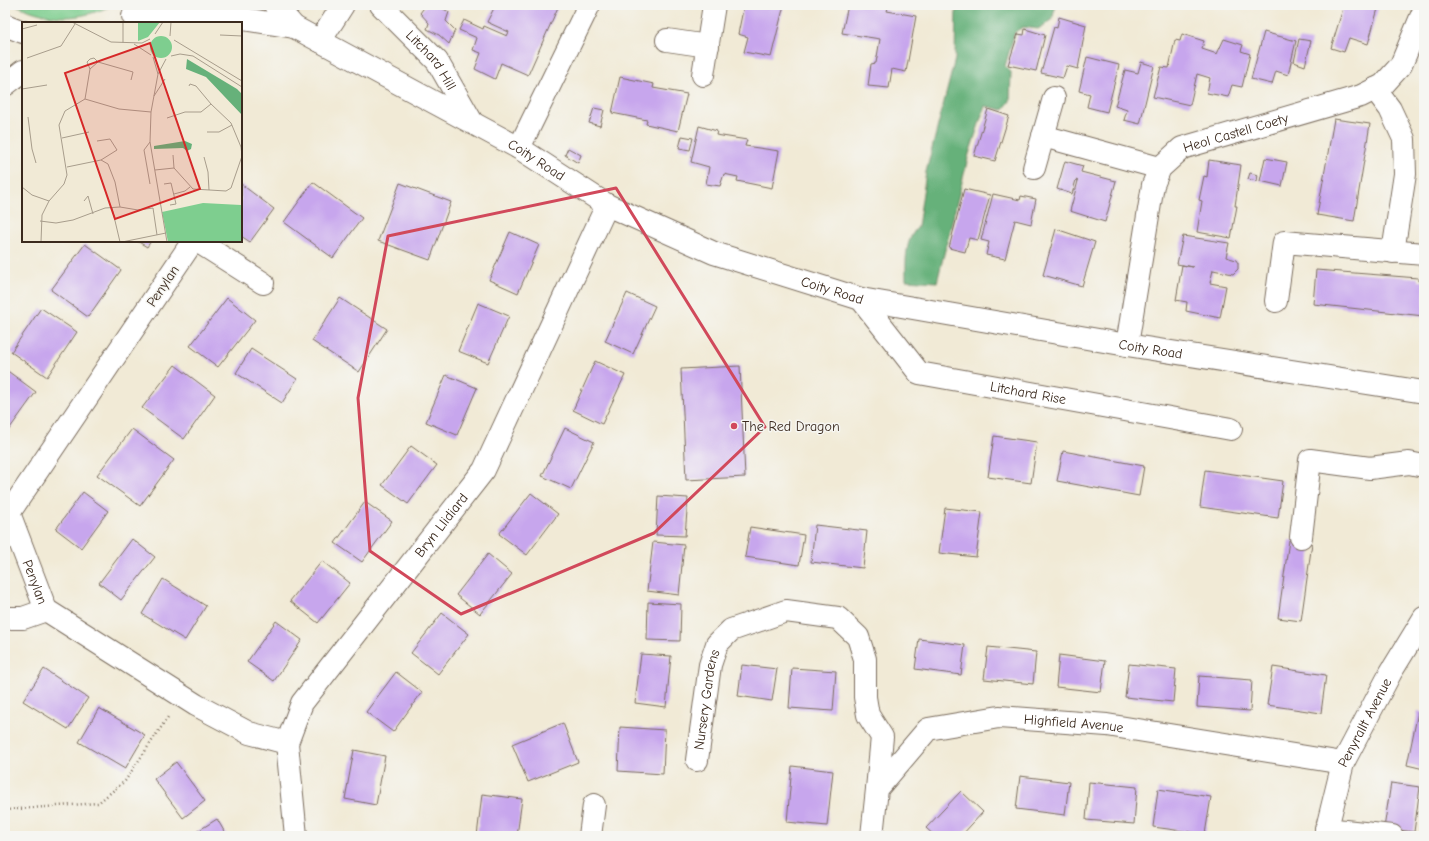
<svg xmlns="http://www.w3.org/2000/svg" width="1429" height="841" font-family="'Comic Neue',sans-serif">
<rect width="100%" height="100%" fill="#f6f6f2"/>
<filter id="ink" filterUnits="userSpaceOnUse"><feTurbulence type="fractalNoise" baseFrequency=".025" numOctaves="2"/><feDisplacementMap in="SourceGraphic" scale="8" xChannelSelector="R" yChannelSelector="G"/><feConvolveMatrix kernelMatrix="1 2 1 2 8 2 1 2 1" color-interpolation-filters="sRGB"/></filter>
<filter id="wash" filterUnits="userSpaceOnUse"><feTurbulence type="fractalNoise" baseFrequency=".012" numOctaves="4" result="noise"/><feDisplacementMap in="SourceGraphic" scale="16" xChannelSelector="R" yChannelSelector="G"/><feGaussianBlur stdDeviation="0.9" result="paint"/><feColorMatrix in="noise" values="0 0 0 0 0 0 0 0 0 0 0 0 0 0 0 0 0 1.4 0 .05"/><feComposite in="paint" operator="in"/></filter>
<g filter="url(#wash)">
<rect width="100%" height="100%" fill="#f1ead6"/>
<path fill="#7ece8f" stroke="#5c7c56" d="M16,5H113C78,21 52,21 16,5Z"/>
<path fill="#66b17a" stroke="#506e4c" d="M956,5H1056L1052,20L1038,29L1023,27L1015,32L1005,66L1011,72L1010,101L1003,110L985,106L969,154L937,282L906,280C906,262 904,241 918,227L926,172L955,59Z"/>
<g id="blocks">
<g fill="#c7a6ed">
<path d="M426,5H436L449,12L446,21L455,30L449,44L439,35L427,29L429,23L420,13Z"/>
<path d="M486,5H559L528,75L501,63L495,79L475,69L481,53L473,50L477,38L459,30L464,20L483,29L484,26L507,36L509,32L487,22L494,8Z"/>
<path d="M744,5H784L771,57L744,52L748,37L738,34Z"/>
<path d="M848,5H889L887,11L916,16L906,72L892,69L889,88L868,86L871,64L876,63L880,39L842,33Z"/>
<path d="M1344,5H1379L1368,44L1349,38L1344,52L1331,48Z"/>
<path d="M1059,17L1086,25L1078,69L1067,66L1063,78L1041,73L1054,27L1057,28Z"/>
<path d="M1025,29L1045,35L1036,71L1008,65L1018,34L1024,35Z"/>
<path d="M1264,32L1296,41L1288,75L1276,71L1272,84L1251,79Z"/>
<path d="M1182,34L1204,41L1202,49L1217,54L1224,39L1243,45L1241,51L1250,54L1242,87L1232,85L1228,97L1207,93L1210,78L1197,74L1190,105L1153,97L1161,67L1169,68L1175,40L1180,41Z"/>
<path d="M1299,39L1311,41L1305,66L1294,62Z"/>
<path d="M1087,57L1119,65L1107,112L1087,107L1090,94L1079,91Z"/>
<path d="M1141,62L1154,66L1140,124L1124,120L1127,110L1115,106L1125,70L1138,73Z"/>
<path d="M620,77L654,84L653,88L687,94L678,131L646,124L647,120L612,113Z"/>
<path d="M594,108L604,110L600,126L589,123Z"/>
<path d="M988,109L1009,116L995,161L974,156Z"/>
<path d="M1334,119L1370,124L1354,221L1317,215Z"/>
<path d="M699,126L717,131L716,135L747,140L745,146L779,151L772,188L737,181L738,177L724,174L720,186L706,184L709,167L691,162Z"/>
<path d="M682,136L693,138L690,150L679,148Z"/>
<path d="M568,148L581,155L578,163L565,155Z"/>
<path d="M1265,158L1287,162L1282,186L1260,181Z"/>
<path d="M1209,160L1241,165L1235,206H1237L1231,238L1197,232L1202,201L1199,200L1204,176L1207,177Z"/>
<path d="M1065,161L1083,166L1081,172L1116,181L1105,222L1070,211L1078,181L1076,180L1072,194L1057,189Z"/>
<path d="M1250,173L1258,175L1257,181L1248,179Z"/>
<path d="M313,182L362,218L333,258L284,222Z"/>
<path d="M400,183L451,202L430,260L378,241Z"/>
<path d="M241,184L274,209L250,242L241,236Z"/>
<path d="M964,189L990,195L978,240L969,238L965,252L949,248Z"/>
<path d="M993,194L1020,200L1021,196L1036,199L1031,224L1015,220L1005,259L986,255L989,242L981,240Z"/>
<path d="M1056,229L1095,242L1082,286L1043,275Z"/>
<path d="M510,232L539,245L518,293L489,280Z"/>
<path d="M1183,236L1229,243L1226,257L1236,260L1238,263V269L1233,274L1213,270L1210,283L1226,286L1220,318L1186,311L1187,302L1176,300L1182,265L1193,267L1177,264Z"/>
<path d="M137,241H151L147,247Z"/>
<path d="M85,244L121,270L88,317L51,290Z"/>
<path d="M1316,270L1418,278V281H1424V316L1313,304Z"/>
<path d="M627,293L655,306L633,354L605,341Z"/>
<path d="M227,298L255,320L218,367L190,346Z"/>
<path d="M340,298L387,329L359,372L312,341Z"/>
<path d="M478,303L509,316L488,363L458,351Z"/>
<path d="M41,308L77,332L47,377L11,352Z"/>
<path d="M251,349L297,379L282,403L236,373Z"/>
<path d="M595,361L625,375L602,424L573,410Z"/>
<path d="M175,365L215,395L184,439L142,408Z"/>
<path d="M740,366L745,477L686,480L681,369Z"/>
<path d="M5,369L36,392L5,435Z"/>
<path d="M446,375L477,388L457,435L426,422Z"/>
<path d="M565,428L594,442L571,489L542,476Z"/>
<path d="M132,429L174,460L140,506L97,475Z"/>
<path d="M994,436L1037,442L1031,483L988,477Z"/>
<path d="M411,446L437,465L408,504L382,485Z"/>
<path d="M1063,451L1144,466L1139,496L1057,481Z"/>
<path d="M1205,470L1283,481L1278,518L1200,507Z"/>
<path d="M83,492L108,511L81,548L56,529Z"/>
<path d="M531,493L558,514L527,555L499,534Z"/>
<path d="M658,496L688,498L685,536L656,535Z"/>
<path d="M365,502L392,521L362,562L335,543Z"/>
<path d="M945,508L982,512L976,557L939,553Z"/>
<path d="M815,525L867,531L863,568L811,562Z"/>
<path d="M750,527L804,535L799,565L745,557Z"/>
<path d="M132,539L155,557L121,600L99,583Z"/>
<path d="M1289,540L1312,543L1301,621L1278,618Z"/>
<path d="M653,542L684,545L679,595L647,591Z"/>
<path d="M488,554L512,574L480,614L456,595Z"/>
<path d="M322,561L350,583L318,623L290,601Z"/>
<path d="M163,579L206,606L185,640L142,614Z"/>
<path d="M648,602L681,604L680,641L647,640Z"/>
<path d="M442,613L469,634L438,674L411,653Z"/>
<path d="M276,621L302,640L274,681L247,662Z"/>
<path d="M919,639L965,645L961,675L915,669Z"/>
<path d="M988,647L1036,652L1033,684L984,679Z"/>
<path d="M641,654L671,656L666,707L635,703Z"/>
<path d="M1059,655L1105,661L1101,692L1056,687Z"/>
<path d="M1129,664L1176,669L1173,702L1125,697Z"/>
<path d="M742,665L777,669L772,701L738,696Z"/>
<path d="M1273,667L1326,675L1321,713L1267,705Z"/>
<path d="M792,668L836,671L833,711L789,708Z"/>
<path d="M44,669L88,698L68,729L23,701Z"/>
<path d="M396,672L422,692L393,732L366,712Z"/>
<path d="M1199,676L1252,680L1250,711L1197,707Z"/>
<path d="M99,708L145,735L125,769L79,742Z"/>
<path d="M1418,712L1424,713V769L1407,765Z"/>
<path d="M563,723L578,762L528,782L512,744Z"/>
<path d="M620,727L665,730L663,774L618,771Z"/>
<path d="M354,750L385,756L376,805L345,799Z"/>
<path d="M176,762L205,801L183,818L154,779Z"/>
<path d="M792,766L833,771L827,826L787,822Z"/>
<path d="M1020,776L1069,782L1065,815L1016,809Z"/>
<path d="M1089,782L1137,787L1134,824L1086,820Z"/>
<path d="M1391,783L1420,787L1414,832L1384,828Z"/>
<path d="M1158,789L1211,797L1205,834L1153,827Z"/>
<path d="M961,791L983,812L961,836H935L926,828Z"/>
<path d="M482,794L522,799L517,836H477Z"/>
<path d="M217,819L227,836H194L193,834Z"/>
</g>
</g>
</g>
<g filter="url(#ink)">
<use href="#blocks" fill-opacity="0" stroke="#7b6d5e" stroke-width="1"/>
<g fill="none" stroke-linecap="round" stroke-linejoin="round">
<defs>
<g id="minor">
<path id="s1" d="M381,5L437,61L472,122"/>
<path d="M667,40L708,46"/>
<path d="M320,41L343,5"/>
<path d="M703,75L714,5"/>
<path d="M5,85L23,71"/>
<path d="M1375,89L1390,109L1404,139L1405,174L1393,252"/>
<path d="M1043,136L1160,168"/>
<path d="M519,148L589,5"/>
<path d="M1034,168L1054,98"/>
<path id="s2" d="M193,241L9,513L46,610L196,705L249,733L287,743"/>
<path d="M197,241L263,283"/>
<path id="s3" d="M861,299L919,373L1231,429"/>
<path d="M1276,301L1284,242L1424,254"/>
<path id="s4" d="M1127,345L1153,185L1160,168L1182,148L1361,96L1383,85L1401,65L1424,10"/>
<path d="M1301,537L1310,460L1370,468L1409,463L1424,466"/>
<path d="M5,618H23L46,610"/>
<path id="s5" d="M697,760L710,665L717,644L731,630L786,611L838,618L858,637L865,659V697L868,715L882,737L877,789"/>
<path d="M1326,829L1392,836"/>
<path id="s6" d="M296,836L287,743L302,703L484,470L607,205"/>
<path d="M590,836L594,805"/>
<path id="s7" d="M872,836L877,789L928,729L999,717L1107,725L1343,763"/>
<path id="s8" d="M1325,836L1343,763L1391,672L1424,618"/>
</g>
<g id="major">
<path d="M275,5L294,27"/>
<path id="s9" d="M133,16L193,11L294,27L519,148L607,205L714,253L861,299L1127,345L1424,392"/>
<path d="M5,25L23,32"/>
</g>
</defs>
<use href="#minor" stroke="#7b6d5e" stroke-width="24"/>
<use href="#major" stroke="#7b6d5e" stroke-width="24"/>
<path stroke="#7b6d5e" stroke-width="2.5" stroke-dasharray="1 3" stroke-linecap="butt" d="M5,810L98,803L125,781L168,717"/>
<use href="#minor" stroke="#fff" stroke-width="22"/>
<use href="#major" stroke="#fff" stroke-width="22"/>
</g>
</g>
<path fill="none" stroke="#d1495b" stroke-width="3" stroke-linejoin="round" d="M616,188L765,427L654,533L461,614L370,551L358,398L388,236Z"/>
<circle fill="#d1495b" stroke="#f6f6f2" stroke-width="1.5" cx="734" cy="426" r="4"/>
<g text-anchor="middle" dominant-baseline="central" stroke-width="3" stroke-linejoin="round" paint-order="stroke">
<g font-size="14" fill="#3b2a1e" stroke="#f6f6f2">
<text stroke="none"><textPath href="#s1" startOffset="75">Litchard Hill</textPath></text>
<text stroke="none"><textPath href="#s4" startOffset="266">Heol Castell Coety</textPath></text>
<text stroke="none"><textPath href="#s9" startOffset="439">Coity Road</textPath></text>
<text transform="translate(163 286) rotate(-56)">Penylan</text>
<text stroke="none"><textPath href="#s9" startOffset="764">Coity Road</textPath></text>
<text stroke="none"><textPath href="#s9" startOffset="1088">Coity Road</textPath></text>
<text stroke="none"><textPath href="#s3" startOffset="205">Litchard Rise</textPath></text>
<text stroke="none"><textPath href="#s6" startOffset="362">Bryn Llidiard</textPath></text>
<text stroke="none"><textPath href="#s2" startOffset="402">Penylan</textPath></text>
<text stroke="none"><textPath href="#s5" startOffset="61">Nursery Gardens</textPath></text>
<text stroke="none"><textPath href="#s8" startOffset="121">Penyrallt Avenue</textPath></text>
<text stroke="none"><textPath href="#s7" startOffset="273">Highfield Avenue</textPath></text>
</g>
<g font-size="14" fill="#3b2a1e" stroke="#f6f6f2" text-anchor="start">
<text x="742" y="426">The Red Dragon</text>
</g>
</g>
<g transform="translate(22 22)">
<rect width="220" height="220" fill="#f1ead6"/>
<path d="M116,0H138L126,15L116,19ZM128 25a11 11 0 1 1 22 0a11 11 0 1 1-22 0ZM181,181L219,183L220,220H146L140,190Z" fill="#7ece8f"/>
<path d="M165,37L215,67L220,72V93L184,55L164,47ZM163,119L170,122L169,127L165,129L161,126L132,127V124Z" fill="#66b17a"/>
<path fill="none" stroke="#a89d8c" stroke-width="1" d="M50,0L89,20L120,21L128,17M0,7L15,3M133,12L141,0M198,13L220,14M148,14L149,0M152,18L220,59M101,21V0M112,22L129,33M149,34L158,32L171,34L220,65M131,35L136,52L129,90L128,120L145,220M5,36L39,24L53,2M68,47L65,40L68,37L72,36L76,40M136,52L144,37M0,67L25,63M132,74L143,57M63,77L68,47L76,40L111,50L109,58M6,95L10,127L14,141M145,96L163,90H179L189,82L174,64L168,62L167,64M185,110H197L210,103M40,116L67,110M75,119L88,117L95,128L79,138M151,133L152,146M182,135L186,150L187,168M45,145L79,138L86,142L93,160L98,185M133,148L152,146L171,167L204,169L209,166L220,134L219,125L209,101L189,82M128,162L122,128L128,120M142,162L149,161L154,182L148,183M0,165L10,173L27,179M152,172L163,169L168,165M62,179L66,174L71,192M90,186L98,220M18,199L34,201L51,198L83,186L98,185L116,188L131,186L135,213M19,220L20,193L27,179L42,162L45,153L37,103L43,89L63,77L97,87L129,90M100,220L144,211"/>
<path fill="#d62828" fill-opacity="0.15" stroke="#d62828" stroke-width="2" d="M128,21L178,167L93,197L43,51Z"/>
<rect width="220" height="220" fill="none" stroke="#3b2a1e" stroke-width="2"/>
</g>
<rect width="1429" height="841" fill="none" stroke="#f6f6f2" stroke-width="20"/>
</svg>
